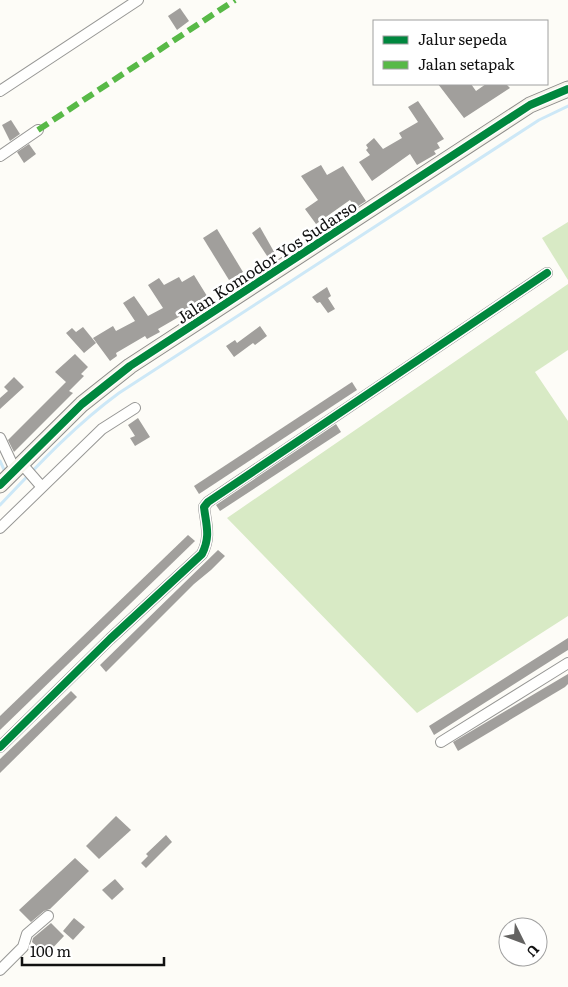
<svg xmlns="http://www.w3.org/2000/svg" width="568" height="987" font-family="Literata,serif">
<rect width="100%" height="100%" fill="#fdfcf7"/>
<g fill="#d8eac5">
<path d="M568,222V280L542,238Z"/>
<path d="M568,284V350L535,372L568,421V616L417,713L227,518Z"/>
</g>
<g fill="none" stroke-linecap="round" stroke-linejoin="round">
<g stroke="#cde8f7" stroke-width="3">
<path d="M0,461L6,474"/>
<path d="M0,505C38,465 74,426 119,393L539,120L568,106"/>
</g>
</g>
<g fill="#a19f9c">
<path d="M180,8L189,21L177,30L168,16Z"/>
<path d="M438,84H471L476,91L486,84H506L510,88L464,118Z"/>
<path d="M418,101L444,139L437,143L440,148L434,151L436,154L417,165L410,154L372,181L359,162L370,155L366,150L368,148L366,145L374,138L383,149L402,138L399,133L418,122L408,107Z"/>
<path d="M11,120L20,134L10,141L2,125Z"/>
<path d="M29,144L36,154L24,163L17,152Z"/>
<path d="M321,165L327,175L343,166L366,201L355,208L350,200L316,224L305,209L318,200L301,176Z"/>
<path d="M260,227L277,257L271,262L252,233Z"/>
<path d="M217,229L243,272L229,280L203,238Z"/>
<path d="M194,275L207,296L194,303L196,307L158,329L160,332L147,339L145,336L116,353L117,356L110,361L93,338L113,326L116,331L135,321L123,303L134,296L148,316L163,308L148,285L159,278L164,285L179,277L182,282Z"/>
<path d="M327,287L331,296L328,298L335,309L328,313L320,302L317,303L312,297Z"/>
<path d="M260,326L267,336L255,345L253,343L234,357L226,346L235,340L237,343Z"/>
<path d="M83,327L96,343L84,353L66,333L72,328L76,332Z"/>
<path d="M75,354L88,367L81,374L84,376L69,391L73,393L14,452L8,440L66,382L55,372Z"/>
<path d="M14,377L24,387L0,409V398L8,391L4,387Z"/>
<path d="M352,382L357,390L199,494L194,486Z"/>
<path d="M138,418L150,437L135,446L130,438L135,436L128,425Z"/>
<path d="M336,424L341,432L220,511L216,505Z"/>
<path d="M188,535L195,541L0,730V716Z"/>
<path d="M218,550L225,556L211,570L194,584L106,672L100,665Z"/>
<path d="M568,638V650L560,655L434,735L429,726Z"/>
<path d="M568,674V684L565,687L458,751L453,742Z"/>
<path d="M71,691L77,697L0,773V759Z"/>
<path d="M116,816L131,830L99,859L86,846Z"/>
<path d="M166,835L172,842L146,868L141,863L148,856L146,854Z"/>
<path d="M75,858L89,871L50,909L44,911L31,922L19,910Z"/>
<path d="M115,879L124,889L112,900L102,890Z"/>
<path d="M74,918L85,927L73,940L63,931Z"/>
<path d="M51,923L64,936L46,955L32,942L33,938Z"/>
</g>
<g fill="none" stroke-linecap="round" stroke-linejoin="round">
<defs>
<g id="street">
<path d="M0,91L138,0"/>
<path d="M0,156L38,130"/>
<path d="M0,438L15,470"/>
<path d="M21,463L41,486"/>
<path d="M0,528L102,429L135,408"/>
<path d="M441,742L568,663"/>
<path d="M0,747L110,639L202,554C211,536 206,525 204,507L208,502L547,273"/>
<path d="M0,970L23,947L27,934L48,916"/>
</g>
<path id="secondary" d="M0,485L82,404L130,366L530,105L568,89"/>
</defs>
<use href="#street" stroke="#979795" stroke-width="12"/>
<use href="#secondary" stroke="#8e8d8b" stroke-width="17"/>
<use href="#street" stroke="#fffffe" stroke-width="10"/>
<use href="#secondary" stroke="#f6f4eb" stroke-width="15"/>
<path stroke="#58b947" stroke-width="6" stroke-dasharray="12 6" stroke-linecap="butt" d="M38,130L235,0"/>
<defs>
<g id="cycleway">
<path d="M0,485L82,404L130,366L530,105L568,89"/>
<path d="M0,747L110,639L202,554C211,536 206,525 204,507L208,502L547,273"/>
</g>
</defs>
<use href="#cycleway" stroke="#fff" stroke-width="11"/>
<use href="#cycleway" stroke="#00873e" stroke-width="8"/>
</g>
<g text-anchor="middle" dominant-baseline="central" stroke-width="5" stroke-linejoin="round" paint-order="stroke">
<g font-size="16" fill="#111" stroke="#fff">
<text transform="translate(266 261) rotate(-33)">Jalan Komodor Yos Sudarso</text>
</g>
</g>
<rect x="373" y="20" width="175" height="65" fill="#ffffff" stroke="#a0a0a0"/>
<rect x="383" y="36" width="25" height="8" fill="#00873e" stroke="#a0a0a0"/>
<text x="418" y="45" font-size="15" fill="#111111">Jalur sepeda</text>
<rect x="383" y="61" width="25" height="8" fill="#58b947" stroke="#a0a0a0"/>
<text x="418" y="70" font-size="15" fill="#111111">Jalan setapak</text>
<g transform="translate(523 942) rotate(132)"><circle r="24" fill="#ffffff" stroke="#a0a0a0"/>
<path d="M0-4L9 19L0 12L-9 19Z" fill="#646362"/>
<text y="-8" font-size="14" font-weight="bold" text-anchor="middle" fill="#111111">U</text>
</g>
<path d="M22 957v8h142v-8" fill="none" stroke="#111111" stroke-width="2.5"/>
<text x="30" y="957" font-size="15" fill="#111111" stroke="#ffffff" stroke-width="4" paint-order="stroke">100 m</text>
</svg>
